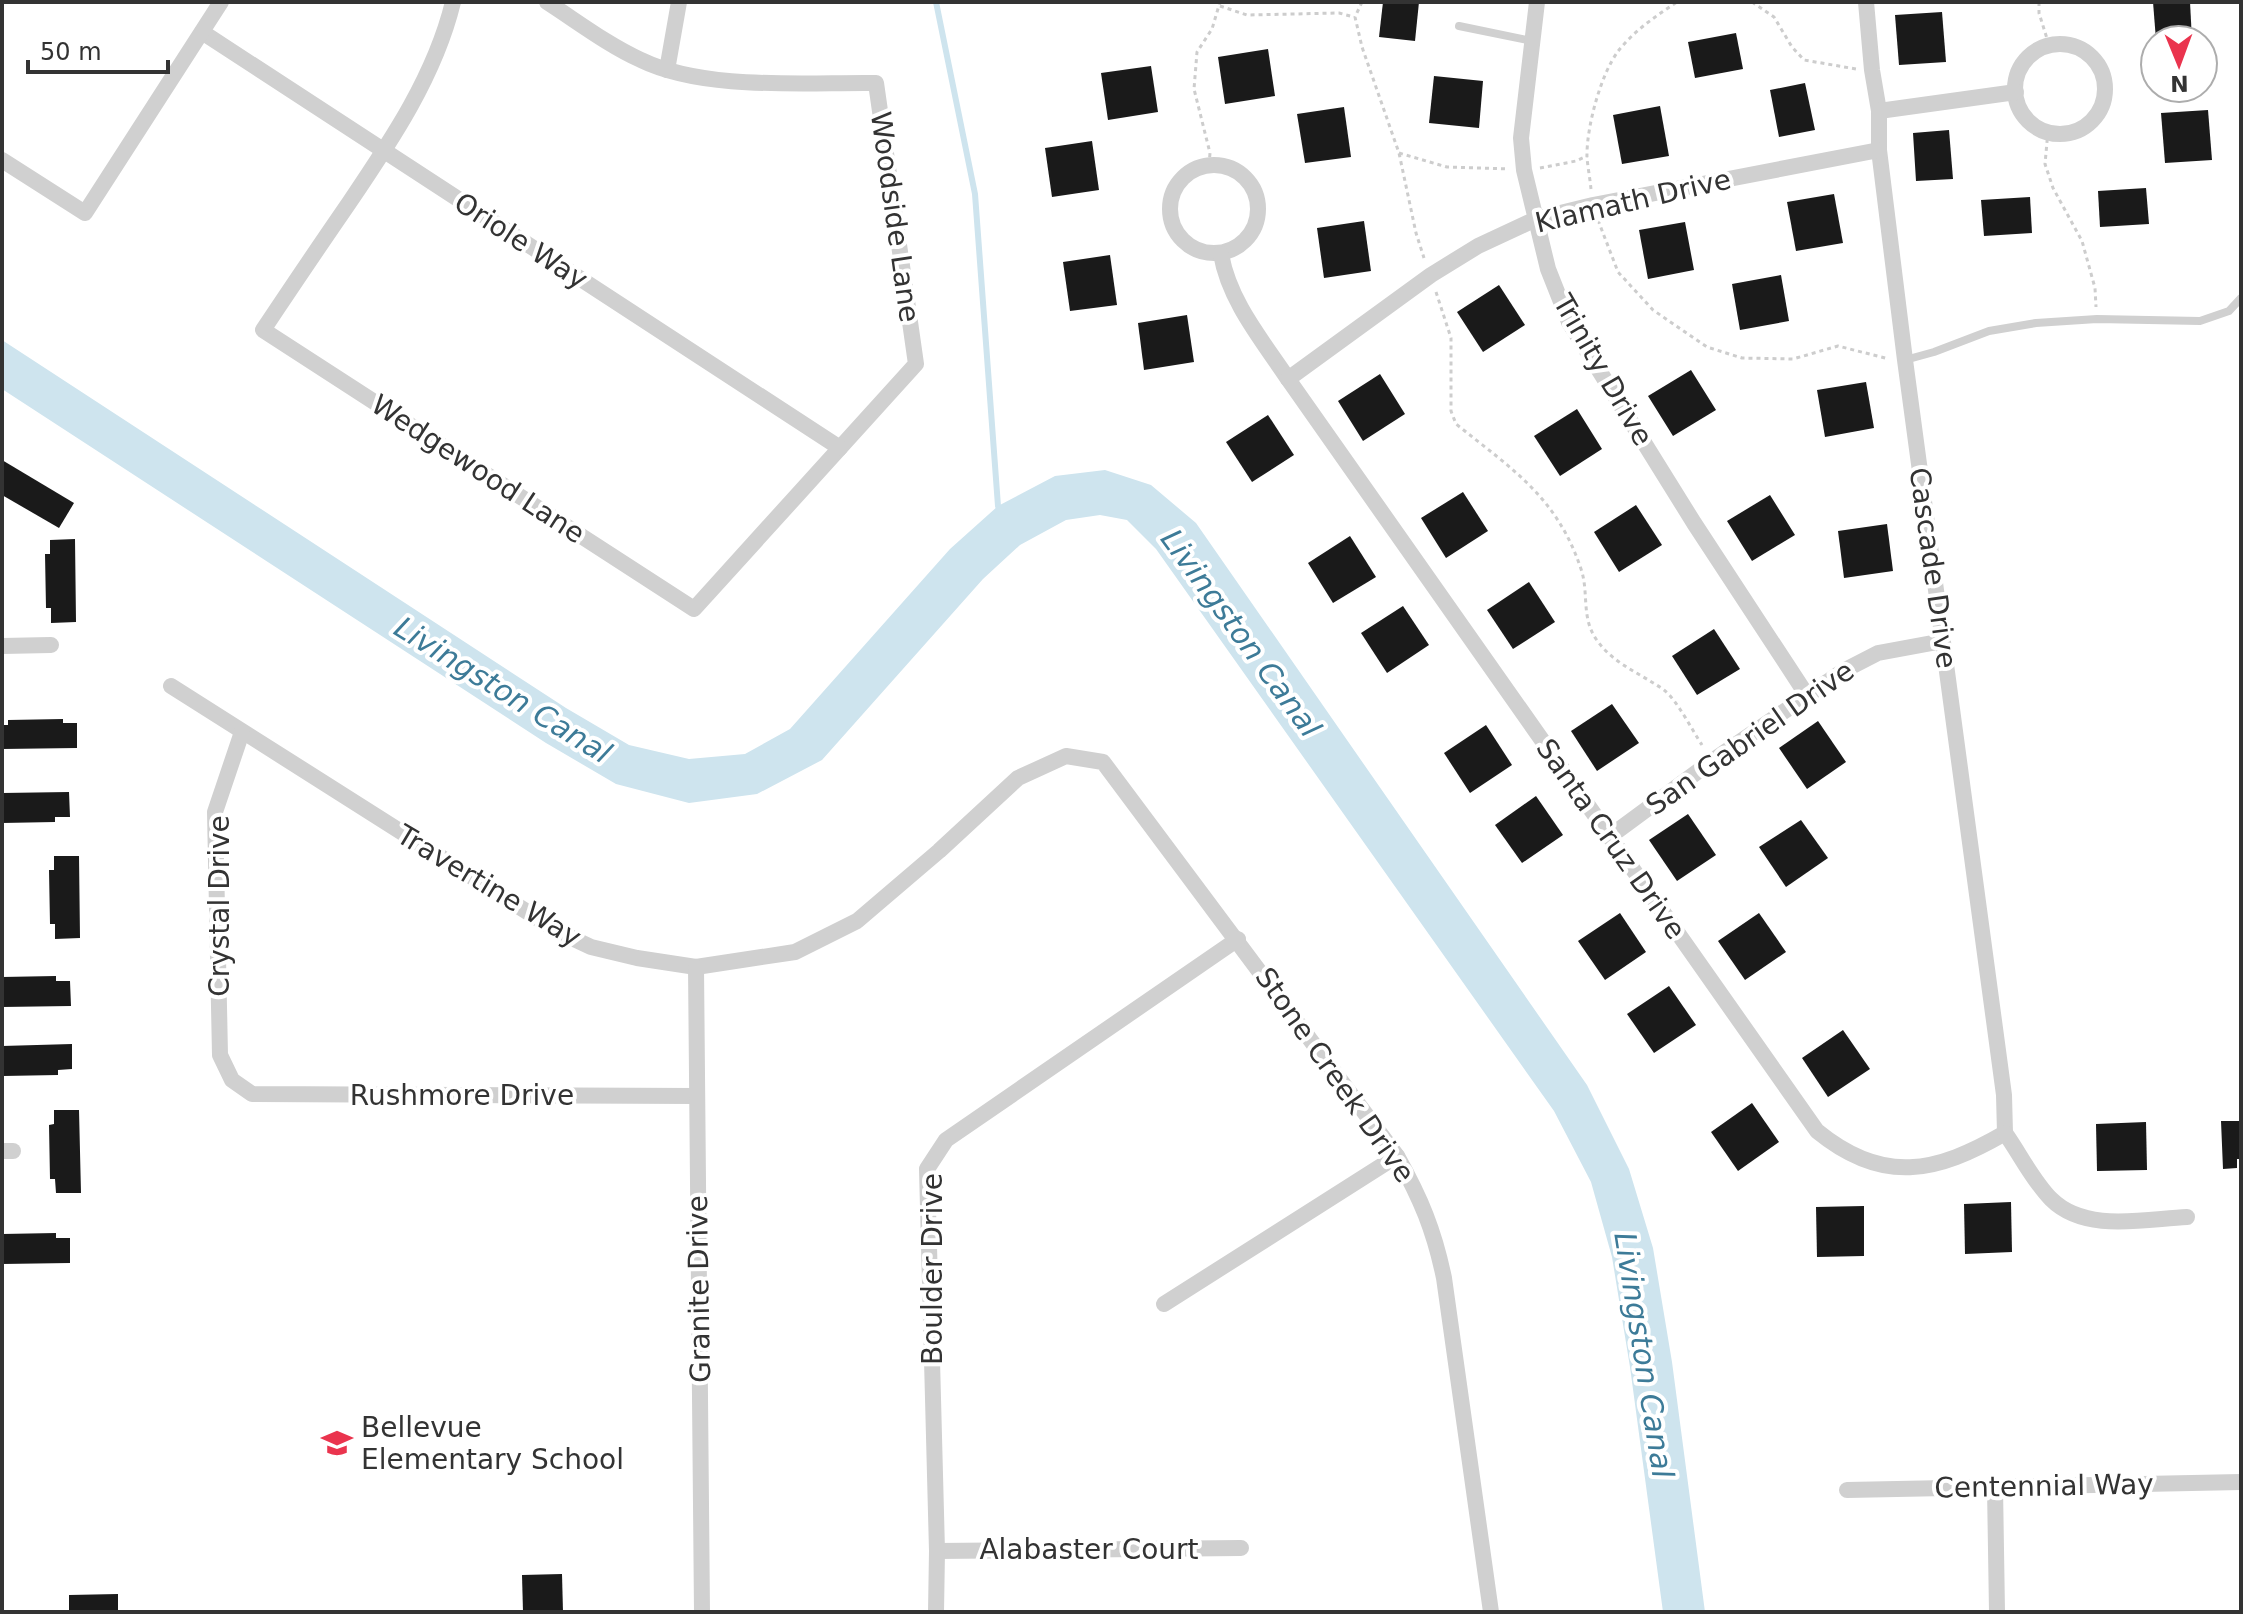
<svg xmlns="http://www.w3.org/2000/svg" width="2243" height="1614" font-family="'DejaVu Sans',sans-serif">
<rect width="100%" height="100%" fill="#fff"/>
<path fill="#cee4ee" d="M2,340L566,708L629,745L689,759L745,754L790,729L950,549L998,506L1055,476L1105,470L1151,485L1196,523L1587,1085L1629,1169L1653,1248L1672,1362L1705,1612H1663L1630,1367L1612,1257L1591,1182L1554,1111L1156,549L1127,520L1100,515L1066,520L1020,545L983,579L822,760L757,794L689,803L616,784L546,743L2,389Z"/>
<g fill="none" stroke-linecap="round" stroke-linejoin="round">
<path stroke="#cee4ee" stroke-width="6" d="M936,2L975,194L998,506L1001,513"/>
</g>
<g fill="#1a1a1a">
<path d="M1383,2H1419L1415,41L1379,37Z"/>
<path d="M2153,2H2190L2192,40H2156Z"/>
<path d="M1942,12L1946,62L1899,65L1895,15Z"/>
<path d="M1736,33L1743,69L1695,78L1688,42Z"/>
<path d="M1268,49L1275,96L1225,104L1218,57Z"/>
<path d="M1151,66L1158,112L1108,120L1101,73Z"/>
<path d="M1434,76L1483,81L1479,128L1429,123Z"/>
<path d="M1805,83L1815,130L1779,137L1770,90Z"/>
<path d="M1660,106L1669,156L1622,164L1613,115Z"/>
<path d="M1344,107L1351,157L1305,163L1297,114Z"/>
<path d="M2208,110L2212,160L2165,163L2161,113Z"/>
<path d="M1949,130L1953,179L1916,181L1913,133Z"/>
<path d="M1092,141L1099,190L1052,197L1045,148Z"/>
<path d="M2146,188L2149,224L2100,227L2098,191Z"/>
<path d="M1834,194L1843,243L1796,251L1787,202Z"/>
<path d="M2030,197L2032,233L1984,236L1981,200Z"/>
<path d="M1364,221L1371,271L1324,278L1317,228Z"/>
<path d="M1685,222L1694,270L1648,279L1639,230Z"/>
<path d="M1110,255L1117,305L1070,311L1063,262Z"/>
<path d="M1781,275L1789,321L1740,330L1732,284Z"/>
<path d="M1499,285L1525,325L1483,352L1457,312Z"/>
<path d="M1187,315L1194,362L1144,370L1138,323Z"/>
<path d="M1691,370L1716,410L1673,436L1648,396Z"/>
<path d="M1380,374L1405,414L1363,441L1338,401Z"/>
<path d="M1866,382L1874,428L1825,437L1817,390Z"/>
<path d="M1577,409L1602,449L1560,476L1534,436Z"/>
<path d="M1268,415L1294,455L1252,482L1226,442Z"/>
<path d="M2,460L74,503L59,528L2,495Z"/>
<path d="M1463,492L1488,531L1446,558L1421,518Z"/>
<path d="M1770,495L1795,535L1752,561L1727,521Z"/>
<path d="M1636,505L1662,545L1619,572L1594,532Z"/>
<path d="M1887,524L1893,571L1844,578L1838,531Z"/>
<path d="M1350,536L1376,577L1333,603L1308,563Z"/>
<path d="M75,539L76,622L51,623V608H46L45,554H50V540Z"/>
<path d="M1529,582L1555,622L1513,649L1487,610Z"/>
<path d="M1403,606L1429,645L1387,673L1361,633Z"/>
<path d="M1714,629L1740,669L1697,695L1672,656Z"/>
<path d="M1612,704L1639,743L1597,771L1571,731Z"/>
<path d="M63,719V723H77V748L2,749V725H8V720Z"/>
<path d="M1818,721L1846,762L1807,789L1779,748Z"/>
<path d="M1486,725L1512,765L1470,793L1444,753Z"/>
<path d="M69,792L70,817H55V822L2,823V793Z"/>
<path d="M1536,796L1563,835L1522,863L1495,825Z"/>
<path d="M1688,814L1716,855L1677,881L1649,840Z"/>
<path d="M1801,820L1828,858L1786,887L1759,847Z"/>
<path d="M54,856H79L80,938L55,939V924H50L49,870H54Z"/>
<path d="M1620,913L1646,952L1605,980L1578,941Z"/>
<path d="M1759,913L1786,952L1745,980L1718,941Z"/>
<path d="M56,976V981H70L71,1006L2,1007V977Z"/>
<path d="M1669,986L1696,1025L1654,1053L1627,1014Z"/>
<path d="M1843,1030L1870,1069L1828,1097L1802,1058Z"/>
<path d="M72,1044V1069L58,1070V1075L3,1076L2,1046Z"/>
<path d="M1752,1103L1779,1142L1738,1171L1711,1132Z"/>
<path d="M54,1110H79L81,1193H56L55,1179H50L49,1125L54,1124Z"/>
<path d="M2221,1121H2241V1159H2237V1168L2223,1169Z"/>
<path d="M2146,1122L2147,1170L2097,1171L2096,1124Z"/>
<path d="M2011,1202L2012,1252L1965,1254L1964,1204Z"/>
<path d="M1864,1206V1256L1817,1257L1816,1207Z"/>
<path d="M56,1233V1238H70V1263L2,1264V1234Z"/>
<path d="M562,1574L563,1612H523L522,1575Z"/>
<path d="M118,1594V1612H69V1595Z"/>
</g>
<g fill="none" stroke-linecap="round" stroke-linejoin="round">
<g stroke="#cdcdcd" stroke-width="3" stroke-dasharray="4 4" stroke-linecap="butt">
<path d="M1362,2L1355,17L1362,47L1399,153L1416,233L1424,258"/>
<path d="M1752,2L1774,17L1792,47L1804,60L1856,69"/>
<path d="M2039,2V13L2049,45"/>
<path d="M1220,6L1247,15L1339,13L1354,17"/>
<path d="M2048,131L2045,164L2053,188L2082,241L2095,288L2096,307"/>
<path d="M1399,153L1447,167L1509,169"/>
<path d="M1209,165L1210,153L1194,89L1197,52L1212,29L1220,2"/>
<path d="M1540,168L1576,161L1587,156"/>
<path d="M1591,189C1590,179 1588,168 1587,158C1586,128 1601,73 1619,50C1635,30 1656,16 1677,2"/>
<path d="M1598,220L1618,272L1653,310L1707,347L1742,358L1793,359L1838,346L1889,359"/>
<path d="M1436,292L1451,338V411L1456,424C1512,469 1557,497 1581,569C1589,592 1581,617 1596,639C1613,664 1640,673 1664,690C1677,700 1692,730 1702,745"/>
</g>
<g stroke="#d0d0d0" stroke-width="8">
<path d="M1459,26L1532,41"/>
<path d="M1905,360L1934,352L1989,331L2036,323L2097,319L2200,321L2229,311L2241,298"/>
</g>
<g stroke="#d0d0d0" stroke-width="16">
<path d="M453,2C435,76 391,141 349,203C320,245 291,288 263,330L694,609L916,364L876,83C805,82 705,91 641,60C608,45 578,22 547,2"/>
<path d="M1537,2L1521,138L1524,170L1548,269L1569,322L1694,523L1808,697"/>
<path d="M1866,2L1872,70L1879,111V150L1905,360L2004,1095L2005,1133"/>
<path d="M202,32L840,448"/>
<circle cx="2060" cy="89" r="45"/>
<path d="M667,70L679,2"/>
<path d="M1879,111L2016,92"/>
<path d="M2,160L85,213L221,2"/>
<circle cx="1214" cy="209" r="44"/>
<path d="M1221,254C1229,301 1262,340 1288,379L1817,1131C1883,1185 1936,1173 2005,1133"/>
<path d="M1288,379L1431,275L1478,246L1536,219L1593,205L1879,150"/>
<path d="M2,646L51,645"/>
<path d="M171,686L559,932L591,947L637,958L696,967L795,952L857,921L939,851L1018,778L1066,756L1103,762L1397,1156C1421,1199 1434,1230 1444,1278L1491,1612"/>
<path d="M242,732L215,812L220,1055L232,1080L252,1094L697,1096"/>
<path d="M1609,837L1712,761L1843,671L1878,653L1943,641"/>
<path d="M696,967L702,1612"/>
<path d="M2005,1133C2020,1154 2033,1181 2051,1199C2085,1233 2144,1219 2187,1217"/>
<path d="M2,1151H13"/>
<path d="M1164,1304L1397,1156"/>
<path d="M1995,1487L1997,1612"/>
<path d="M1847,1490L2241,1482"/>
<path d="M937,1551L1241,1548"/>
<path d="M936,1612L937,1551L927,1169L946,1140L1238,939"/>
</g>
</g>
<defs>
<symbol id="school-bare" viewBox="-9 -9 18 18"><path d="M0-5L7-2L0 1L-7-2ZM-4 1L0 2.5L4 1V4Q0 6-4 4Z" fill="#ea344e" stroke="#fff" stroke-width="2.5" paint-order="stroke"/></symbol>
</defs>
<g fill-rule="evenodd">
<use href="#school-bare" x="315" y="1421" width="44" height="44"/>
</g>
<g text-anchor="middle" dominant-baseline="central" stroke-width="8" stroke-linejoin="round" paint-order="stroke">
<g font-size="28" fill="#333" stroke="#fff">
<text transform="translate(1633 201) rotate(-13)">Klamath Drive</text>
<text transform="translate(895 217) rotate(82)">Woodside Lane</text>
<text transform="translate(521 241) rotate(33)">Oriole Way</text>
<text transform="translate(1603 370) rotate(60)">Trinity Drive</text>
<text transform="translate(478 469) rotate(33)">Wedgewood Lane</text>
<text transform="translate(1933 568) rotate(82)">Cascade Drive</text>
<text transform="translate(1750 738) rotate(-35)">San Gabriel Drive</text>
<text transform="translate(1611 839) rotate(55)">Santa Cruz Drive</text>
<text transform="translate(489 886) rotate(31)">Travertine Way</text>
<text transform="translate(219 906) rotate(-90)">Crystal Drive</text>
<text transform="translate(1335 1075) rotate(55)">Stone Creek Drive</text>
<text x="462" y="1095">Rushmore Drive</text>
<text transform="translate(932 1269) rotate(-90)">Boulder Drive</text>
<text transform="translate(699 1289) rotate(-91)">Granite Drive</text>
<text transform="translate(2044 1486) rotate(-1)">Centennial Way</text>
<text x="1089" y="1549">Alabaster Court</text>
</g>
<g font-size="28" fill="#333" stroke="#fff" text-anchor="start">
<text x="361" y="1427">Bellevue<tspan x="361" dy="32">Elementary School</tspan></text>
</g>
<g font-size="30" font-style="italic" fill="#3d7b98" stroke="#fff">
<text transform="translate(1241 633) rotate(54)">Livingston Canal</text>
<text transform="translate(503 690) rotate(32)">Livingston Canal</text>
<text transform="translate(1644 1355) rotate(81)">Livingston Canal</text>
</g>
</g>
<rect width="2243" height="1614" fill="none" stroke="#333333" stroke-width="8"/>
<g transform="translate(2179 64) rotate(179)"><circle r="38" fill="#ffffff" stroke="#adadad" stroke-width="2"/>
<path d="M0-6L14 30L0 20L-14 30Z" fill="#ea344e"/>
<text y="-12" font-size="22" font-weight="bold" text-anchor="middle" fill="#333333">N</text>
</g>
<path d="M28 60v12h140v-12" fill="none" stroke="#333333" stroke-width="4"/>
<text x="40" y="60" font-size="24" fill="#333333" stroke="#ffffff" stroke-width="6" paint-order="stroke">50 m</text>
</svg>
